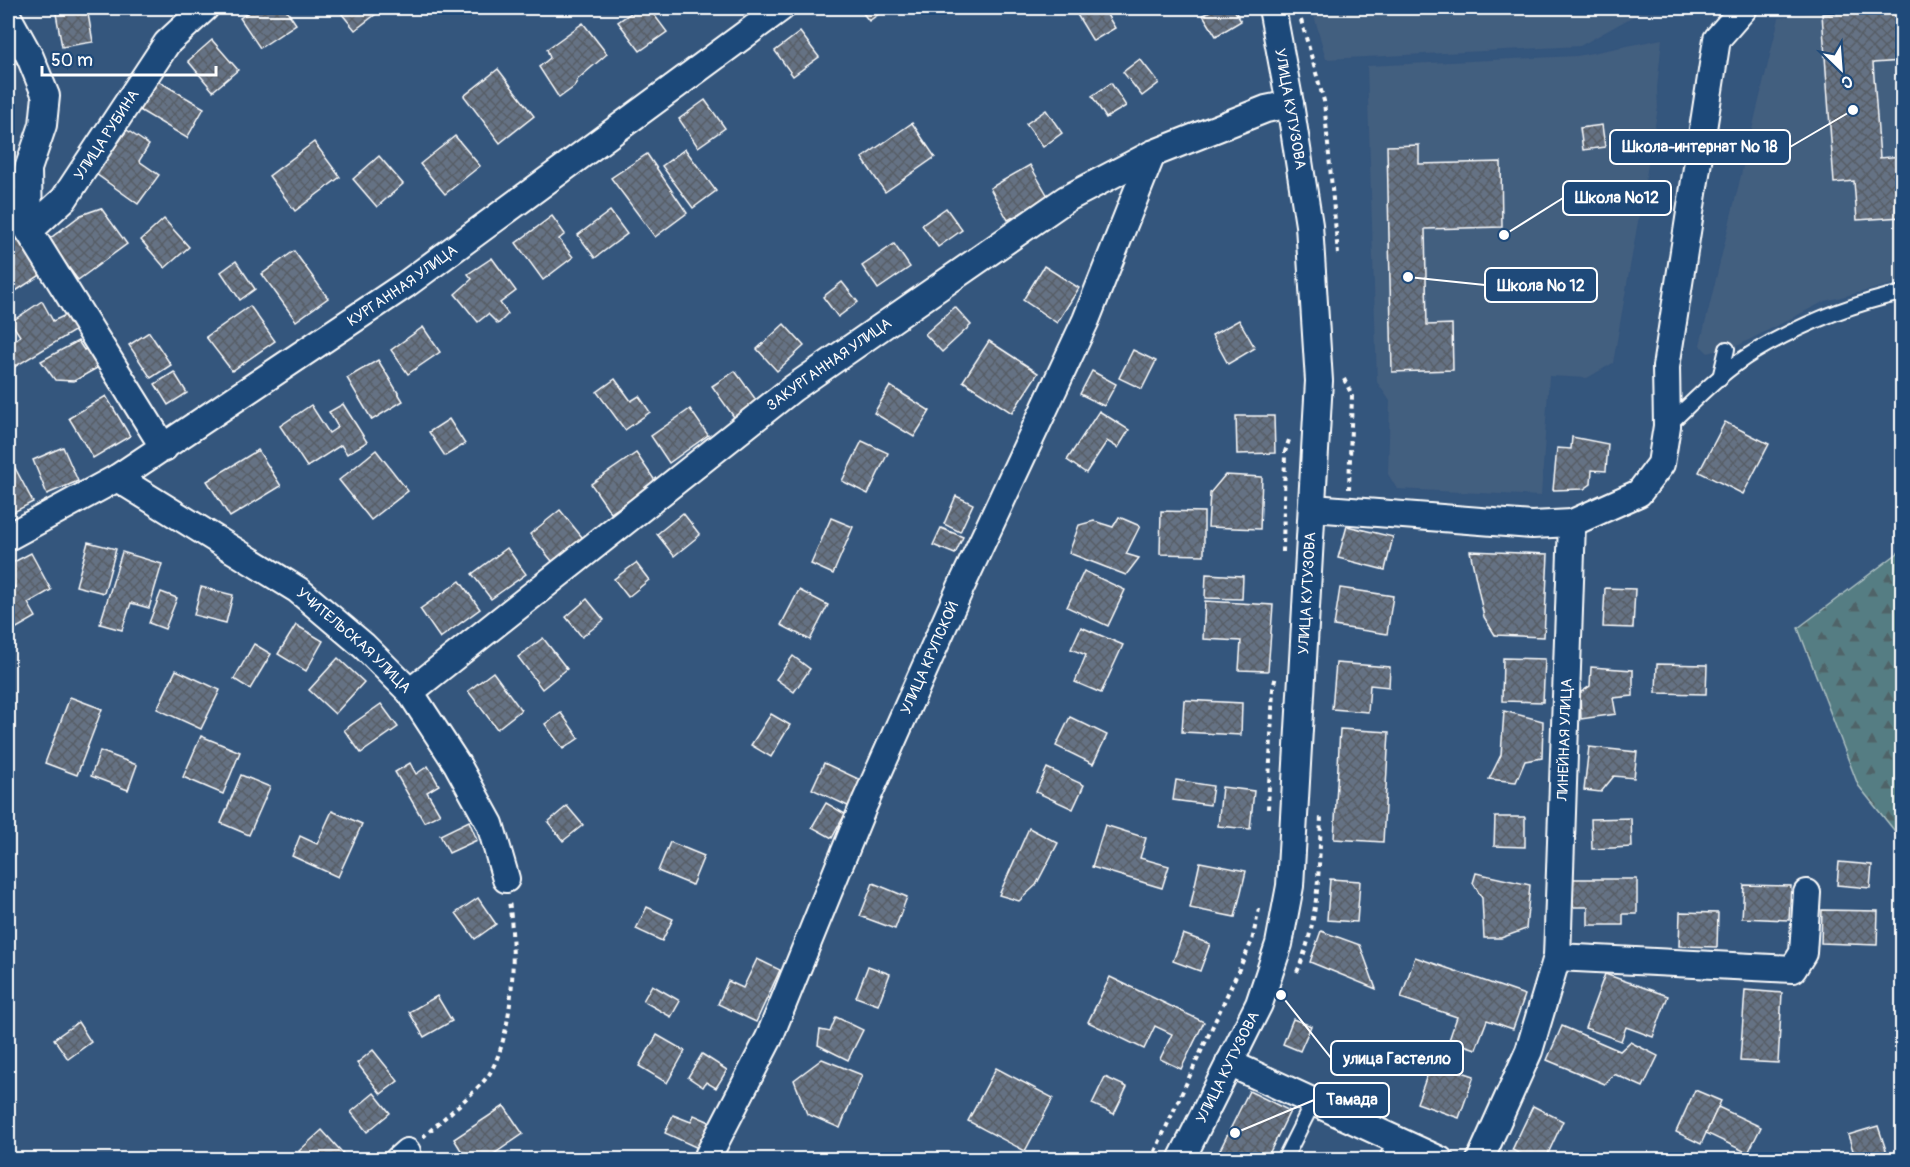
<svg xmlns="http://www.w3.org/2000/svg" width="1910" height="1167" font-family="Pangolin,sans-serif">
<defs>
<pattern id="forest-firs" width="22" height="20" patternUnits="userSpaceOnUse" patternTransform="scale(1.5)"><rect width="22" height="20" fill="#557d83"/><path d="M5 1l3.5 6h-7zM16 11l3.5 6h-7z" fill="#506468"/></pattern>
<pattern id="building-cross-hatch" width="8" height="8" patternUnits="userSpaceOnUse" patternTransform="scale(1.5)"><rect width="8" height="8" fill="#657284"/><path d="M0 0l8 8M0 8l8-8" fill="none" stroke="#575d65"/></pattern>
</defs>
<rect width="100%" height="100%" fill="#34567d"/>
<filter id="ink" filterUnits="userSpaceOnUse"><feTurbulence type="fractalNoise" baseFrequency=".0167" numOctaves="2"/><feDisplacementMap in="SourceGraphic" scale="12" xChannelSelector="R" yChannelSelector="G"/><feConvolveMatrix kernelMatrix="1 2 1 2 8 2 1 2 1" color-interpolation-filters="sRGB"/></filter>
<g filter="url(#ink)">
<g fill="#435e7f">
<path d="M1312,8H1648L1580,46L1326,59Z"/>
<path d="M1842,8H1902V282L1825,301L1739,345L1708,353L1700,345L1779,18Z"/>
<path d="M1662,39L1657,88L1658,108L1613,363L1587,378L1549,376L1541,496L1397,489L1388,474L1390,401L1377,382L1367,66L1577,56Z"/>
</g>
<path fill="url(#forest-firs)" stroke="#aabec1" stroke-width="1.5" d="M1902,550V840L1858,785L1798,628Z"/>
<g fill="url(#building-cross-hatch)" stroke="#fff" stroke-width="1.5">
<path d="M55,8H87L93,42L62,47Z"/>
<path d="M255,8H285L296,24L260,48L240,18Z"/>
<path d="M337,8H384L355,30Z"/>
<path d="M638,8H649L667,32L640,51L618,22Z"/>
<path d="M859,8H887L869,21Z"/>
<path d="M1073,8H1103L1115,28L1093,41Z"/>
<path d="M1215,8H1233L1241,21L1216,36L1203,15Z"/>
<path d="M1902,8V61L1873,63L1880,158L1902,156V217L1857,220L1854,181L1834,183L1822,14Z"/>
<path d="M583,23L607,54L578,79L574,87L559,98L539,67L550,58L547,49Z"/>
<path d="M800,32L819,57L793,76L775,51Z"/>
<path d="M212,40L238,70L213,91L188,61Z"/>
<path d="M1140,59L1159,83L1142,96L1123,72Z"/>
<path d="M498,69L534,116L500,143L464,96Z"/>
<path d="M153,78L204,108L187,138L136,108Z"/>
<path d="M1111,83L1126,106L1106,118L1092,96Z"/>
<path d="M705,100L725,128L698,147L679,119Z"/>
<path d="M1046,110L1062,133L1043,147L1026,124Z"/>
<path d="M912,123L935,157L885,192L862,158Z"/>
<path d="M1602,125L1605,147L1583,150L1580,128Z"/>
<path d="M127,130L149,145L139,161L159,175L138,204L96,174Z"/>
<path d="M455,136L480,166L445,194L420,164Z"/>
<path d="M314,142L340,177L295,211L269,176Z"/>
<path d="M1419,145V164L1501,162L1502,227L1425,229L1427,325L1452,324L1453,370L1392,372L1387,146Z"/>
<path d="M685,149L716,191L693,208L662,166Z"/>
<path d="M647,154L687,213L655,237L611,178Z"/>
<path d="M379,156L403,184L377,207L353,179Z"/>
<path d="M1030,165L1049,198L1008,220L990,188Z"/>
<path d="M101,208L127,244L78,280L48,240L81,215Z"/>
<path d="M946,208L962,230L938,247L922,225Z"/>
<path d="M610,211L627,234L595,258L578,235Z"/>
<path d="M552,216L565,234L559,239L573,257L543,280L516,243Z"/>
<path d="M164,219L189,247L165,268L141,240Z"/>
<path d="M13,228L42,274L8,296V232Z"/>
<path d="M894,244L910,267L878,289L862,266Z"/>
<path d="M294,251L328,298L296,321L262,274Z"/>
<path d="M492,258L516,291L500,303L508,314L498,324L488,314L478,322L455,294L472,279L468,274Z"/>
<path d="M236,261L255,289L240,300L221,272Z"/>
<path d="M1044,266L1079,288L1057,323L1023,300Z"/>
<path d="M842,282L858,302L838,317L823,297Z"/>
<path d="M42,301L53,321L68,314L76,330L11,369L8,363V345L20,336L11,322Z"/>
<path d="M250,306L275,341L232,371L206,337Z"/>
<path d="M955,307L971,325L942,352L925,334Z"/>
<path d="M1239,320L1255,348L1228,364L1212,335Z"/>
<path d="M784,324L804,346L777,371L757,349Z"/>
<path d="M423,327L440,352L408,374L391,350Z"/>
<path d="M149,332L171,365L151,378L129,345Z"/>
<path d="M78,341L84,350L91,347L97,357V368L74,381L55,380L41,361Z"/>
<path d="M989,341L1038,373L1012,413L963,381Z"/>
<path d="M1133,350L1156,361L1142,389L1119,378Z"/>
<path d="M378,360L403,401L372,420L347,378Z"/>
<path d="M735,371L759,404L736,420L712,386Z"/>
<path d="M1092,371L1116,384L1104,406L1080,394Z"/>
<path d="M174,372L187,393L168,405L155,384Z"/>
<path d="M615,379L631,401L639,396L650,412L625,430L597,392Z"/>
<path d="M890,386L930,411L914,437L874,413Z"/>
<path d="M106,396L130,436L93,458L69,418Z"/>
<path d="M343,404L367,442L347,454L341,445L307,467L280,426L311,405L329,433L338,427L329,412Z"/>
<path d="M690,409L708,435L669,463L651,436Z"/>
<path d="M1099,411L1129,430L1118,448L1107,441L1086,473L1067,460Z"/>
<path d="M1236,416H1274L1275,453L1237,454Z"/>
<path d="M449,419L465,444L445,456L429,432Z"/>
<path d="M1725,422L1769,444L1743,494L1699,472Z"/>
<path d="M1572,437L1608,444L1606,471L1592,470L1591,484L1584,489L1553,490L1557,448L1571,449Z"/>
<path d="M862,441L888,453L868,494L842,481Z"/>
<path d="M63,447L78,481L47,494L33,460Z"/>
<path d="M258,450L281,486L230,517L207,481Z"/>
<path d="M376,450L408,491L371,520L339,480Z"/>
<path d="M636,453L656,482L611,513L591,484Z"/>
<path d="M13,464L33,502L8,515V467Z"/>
<path d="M1225,475L1262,477L1260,529L1208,527L1210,493Z"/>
<path d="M956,496L973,504L960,532L944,524Z"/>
<path d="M560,510L586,542L556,566L530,534Z"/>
<path d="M1161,511L1204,512V555L1160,554Z"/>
<path d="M683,513L700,535L674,556L657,534Z"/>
<path d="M1119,517L1140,526L1126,554L1139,558L1126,575L1069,553L1079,525L1094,521L1113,527Z"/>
<path d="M831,518L853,527L833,574L811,564Z"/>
<path d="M1347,526L1393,537L1385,570L1338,558Z"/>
<path d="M941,528L963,537L955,554L933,545Z"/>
<path d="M88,542L116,549L104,593L76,586Z"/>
<path d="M507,548L526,574L491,599L472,574Z"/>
<path d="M1470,551L1548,554L1544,637L1495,635L1484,617Z"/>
<path d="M122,552L162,564L149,608L131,603L122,630L100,624Z"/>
<path d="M31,553L51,590L28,603L36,617L8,633V591L15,588L8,575V565Z"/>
<path d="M636,563L649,580L628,597L614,579Z"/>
<path d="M1084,571L1125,590L1108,626L1067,607Z"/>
<path d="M1206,574L1243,576L1242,599L1205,598Z"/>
<path d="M460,581L480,609L440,638L420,609Z"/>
<path d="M201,587L233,595L226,623L194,615Z"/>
<path d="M1340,588L1393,596L1387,634L1334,626Z"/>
<path d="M1605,588L1635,589L1633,628L1603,627Z"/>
<path d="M799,590L828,605L810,640L781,625Z"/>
<path d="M161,592L177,598L165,629L149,623Z"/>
<path d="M587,599L604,620L582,637L566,617Z"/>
<path d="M1205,601L1273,605L1268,671L1239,670L1241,641L1203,639Z"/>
<path d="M296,625L323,641L306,671L278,654Z"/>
<path d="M1081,627L1123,645L1101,693L1075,682L1086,655L1071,649Z"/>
<path d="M543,638L567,669L542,689L518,657Z"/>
<path d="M254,644L271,654L250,689L234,679Z"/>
<path d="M793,656L810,669L794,692L776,679Z"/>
<path d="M338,658L364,682L335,714L309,690Z"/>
<path d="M1503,658L1545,659L1543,702L1502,701Z"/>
<path d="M1336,663L1390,667L1389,687L1370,685L1368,712L1332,709Z"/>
<path d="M1657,664L1707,665L1706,694L1656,693Z"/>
<path d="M1591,667L1633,670V696L1613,698L1616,714L1581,719L1580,693L1590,686Z"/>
<path d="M176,670L220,690L201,729L157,709Z"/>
<path d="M493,672L521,710L497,729L468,691Z"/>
<path d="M70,697L102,709L77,775L45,763Z"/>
<path d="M1184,700L1242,703L1241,735L1182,732Z"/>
<path d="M381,704L398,727L361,753L344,730Z"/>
<path d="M1504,711L1543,721L1542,758L1525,761L1516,782L1489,779L1501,755Z"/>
<path d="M561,713L579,738L563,749L545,724Z"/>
<path d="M771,714L790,725L771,757L751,745Z"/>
<path d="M1070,717L1107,735L1093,764L1056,746Z"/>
<path d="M1340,729L1389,732L1383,842L1334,839Z"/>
<path d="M201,736L240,752L223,794L183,777Z"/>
<path d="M1589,747L1637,752L1634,778L1614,776L1601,792L1584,790Z"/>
<path d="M100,751L137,765L128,790L91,776Z"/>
<path d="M410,763L416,774L428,766L439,785L427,792L440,814L424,822L395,772Z"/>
<path d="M824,763L865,782L852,808L812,789Z"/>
<path d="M1047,768L1084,785L1073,809L1036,792Z"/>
<path d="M241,775L270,787L249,835L221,823Z"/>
<path d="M1176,780L1213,786L1210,805L1173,800Z"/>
<path d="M1222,787L1254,791L1250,829L1218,826Z"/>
<path d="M826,803L845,814L832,838L812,827Z"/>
<path d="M567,806L583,825L563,841L548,822Z"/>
<path d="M332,811L362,824L338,877L292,856L300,836L317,844Z"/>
<path d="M1495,817H1525V847L1494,846Z"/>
<path d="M1631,818L1632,847L1592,849L1591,819Z"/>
<path d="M469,821L477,840L449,853L440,835Z"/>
<path d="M1105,825L1146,838L1140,858L1169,866L1162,888L1092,867Z"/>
<path d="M1029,828L1058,843L1036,885L1019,901L999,895Z"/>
<path d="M670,842L704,856L692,885L658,871Z"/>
<path d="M1200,862L1246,871L1235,917L1190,908Z"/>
<path d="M1839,862L1872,865L1870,888L1837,885Z"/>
<path d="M1476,873L1530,885L1526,929L1501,938H1484L1482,898L1473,883Z"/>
<path d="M1330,879L1360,881L1357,922L1327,920Z"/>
<path d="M1573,879H1637V914H1623V925H1588V907H1573Z"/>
<path d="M873,883L907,897L895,929L860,916Z"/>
<path d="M1744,885L1791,886L1789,920L1742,918Z"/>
<path d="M478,898L496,924L475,939L456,913Z"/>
<path d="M647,907L673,919L662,941L636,929Z"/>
<path d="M1822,910L1878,911L1877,945L1821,943Z"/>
<path d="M1680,912L1718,913L1717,947L1679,946Z"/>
<path d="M1321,931L1360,945L1376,989L1310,962Z"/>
<path d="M1183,934L1210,944L1200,971L1173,961Z"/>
<path d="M1415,957L1525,995L1513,1029L1487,1020L1476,1049L1449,1040L1457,1017L1401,998Z"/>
<path d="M757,959L780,970L756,1022L718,1004L728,981L743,988Z"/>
<path d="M868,966L890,974L878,1005L856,997Z"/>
<path d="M1605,974L1668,996L1653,1037L1626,1027L1621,1041L1585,1028Z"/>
<path d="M1110,977L1204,1022L1181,1069L1160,1059L1172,1034L1155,1026L1144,1049L1088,1022Z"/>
<path d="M652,985L680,1001L671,1017L643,1001Z"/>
<path d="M1745,990L1782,993L1778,1063L1740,1061Z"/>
<path d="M437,996L452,1021L424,1037L409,1012Z"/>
<path d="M836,1017L863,1030L848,1060L818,1045L820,1030L830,1032Z"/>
<path d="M1293,1019L1311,1026L1300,1051L1283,1044Z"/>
<path d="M78,1022L91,1042L68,1059L54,1039Z"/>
<path d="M1562,1026L1620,1051L1630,1042L1658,1056L1643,1087L1614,1074L1605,1084L1547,1060Z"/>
<path d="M657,1035L685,1051L667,1083L639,1066Z"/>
<path d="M373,1050L398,1081L381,1094L357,1063Z"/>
<path d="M702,1054L727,1070L716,1088L706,1082L703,1087L688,1077Z"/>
<path d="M822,1059L862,1075L840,1128L807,1114L794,1080Z"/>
<path d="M1432,1062L1474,1076L1459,1118L1417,1103Z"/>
<path d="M996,1068L1053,1098L1025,1151L968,1121Z"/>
<path d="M1105,1077L1127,1087L1114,1114L1092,1104Z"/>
<path d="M1695,1090L1721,1101L1701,1144L1676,1132Z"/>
<path d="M1249,1091L1290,1111L1266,1160H1215Z"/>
<path d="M374,1093L390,1113L367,1132L351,1112Z"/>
<path d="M504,1106L523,1134L485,1160H467L454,1139Z"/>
<path d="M1533,1106L1563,1121L1545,1160H1533L1512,1150Z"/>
<path d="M1718,1107L1761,1127L1748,1153L1706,1133Z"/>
<path d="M673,1115L691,1122L694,1115L712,1123L700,1149L665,1133Z"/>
<path d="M1878,1126L1889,1159L1856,1160L1848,1135Z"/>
<path d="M322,1130L349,1160H307L299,1151Z"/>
</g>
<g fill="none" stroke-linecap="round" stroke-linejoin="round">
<defs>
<g id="service">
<path d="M1720,378L1727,349"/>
<path d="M1667,426C1694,401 1722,371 1754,352C1800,325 1850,304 1902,293"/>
<path d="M1284,1160L1313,1102"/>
<path d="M1386,1160L1396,1139"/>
</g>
<g id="minor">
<path d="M8,17L30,57L46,96L43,125L28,169L29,231L164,448"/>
<path id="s1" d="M8,200L29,231L64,199L167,43L205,8"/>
<path id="s2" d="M117,478L298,590L364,646L410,692L457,764L490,824L506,879"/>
<path d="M1313,508L1532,525L1572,523L1639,493L1661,464L1667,426L1666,367L1717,39L1744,8"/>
<path id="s3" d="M8,537L117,478L405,285L781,8"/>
<path id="s4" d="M410,692L792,389L1066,199L1152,154L1266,109L1290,104"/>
<path d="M1557,957L1793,969L1803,953L1807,893"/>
<path d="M1229,1063L1440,1160"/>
<path d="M398,1160L407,1152"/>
<path id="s5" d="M706,1160L769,1038L863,807L960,589L1086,320L1152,154"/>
<path id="s6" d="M1181,1160L1259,1004L1279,944L1290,886L1319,381L1309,225L1290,104L1272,8"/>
<path id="s7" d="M1480,1160L1529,1051L1557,957L1572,523"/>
</g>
</defs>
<use href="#service" stroke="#fff" stroke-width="18"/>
<use href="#minor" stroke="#fff" stroke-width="30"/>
<g stroke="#fff" stroke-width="4" stroke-dasharray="4.5 4.5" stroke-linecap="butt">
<path d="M1301,20L1324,101L1338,254"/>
<path d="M1344,379L1352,395L1349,489"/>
<path d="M1283,552L1285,452L1290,437"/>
<path d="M1268,809L1273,688L1276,676"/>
<path d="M1297,972C1319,923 1319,868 1321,815"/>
<path d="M423,1137C438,1123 481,1088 490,1073C515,1030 516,948 509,901"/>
<path d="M1151,1160L1252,941L1259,909"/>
</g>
<use href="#service" stroke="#1f4a7a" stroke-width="14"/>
<use href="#minor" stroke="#1f4a7a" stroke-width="26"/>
</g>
</g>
<g text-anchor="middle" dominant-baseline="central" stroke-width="5" stroke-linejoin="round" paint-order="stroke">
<g font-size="15" fill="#fff" stroke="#1f4a7a">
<text transform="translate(1290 109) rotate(80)">УЛИЦА КУТУЗОВА</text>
<text stroke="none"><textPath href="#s1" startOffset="162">УЛИЦА РУБИНА</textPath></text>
<text stroke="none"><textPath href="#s3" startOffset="468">КУРГАННАЯ УЛИЦА</textPath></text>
<text stroke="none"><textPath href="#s4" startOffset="532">ЗАКУРГАННАЯ УЛИЦА</textPath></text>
<text stroke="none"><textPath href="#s6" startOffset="590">УЛИЦА КУТУЗОВА</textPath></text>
<text stroke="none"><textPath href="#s2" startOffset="288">УЧИТЕЛЬСКАЯ УЛИЦА</textPath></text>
<text stroke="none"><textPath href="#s5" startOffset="550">УЛИЦА КРУПСКОЙ</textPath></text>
<text stroke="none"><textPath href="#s7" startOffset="435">ЛИНЕЙНАЯ УЛИЦА</textPath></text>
<text stroke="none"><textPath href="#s6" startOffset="104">УЛИЦА КУТУЗОВА</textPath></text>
</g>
</g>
<path fill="none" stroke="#fff" stroke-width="2" d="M1853 110L1790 147M1504 235L1563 198M1408 277L1485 285M1281 995L1331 1058M1235 1133L1314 1100"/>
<g fill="#fff" stroke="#1f4a7a" stroke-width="2">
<circle cx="1853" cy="110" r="6"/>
<circle cx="1504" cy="235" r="6"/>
<circle cx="1408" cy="277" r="6"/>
<circle cx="1281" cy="995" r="6"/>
<circle cx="1235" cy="1133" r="6"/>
</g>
<g fill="#1f4a7a" stroke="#fff" stroke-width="2">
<rect x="1610" y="130" width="180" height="34" rx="6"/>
<rect x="1563" y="181" width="108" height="34" rx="6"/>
<rect x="1485" y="268" width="112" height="34" rx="6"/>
<rect x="1331" y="1041" width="132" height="34" rx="6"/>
<rect x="1314" y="1083" width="75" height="34" rx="6"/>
</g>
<g font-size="16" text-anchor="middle" font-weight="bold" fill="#fff">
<text x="1700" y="152">Школа-интернат № 18</text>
<text x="1617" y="203">Школа №12</text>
<text x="1541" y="291">Школа № 12</text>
<text x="1397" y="1064">улица Гастелло</text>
<text x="1352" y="1105">Тамада</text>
</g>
<rect width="1910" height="1167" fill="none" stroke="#1f4a7a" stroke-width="30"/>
<rect x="15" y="15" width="1880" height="1137" fill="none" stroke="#fff" stroke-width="2" filter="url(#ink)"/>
<g transform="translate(1841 69) rotate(155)" stroke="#1f4a7a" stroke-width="4.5" paint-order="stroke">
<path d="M0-4.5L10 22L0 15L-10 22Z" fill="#ffffff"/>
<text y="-9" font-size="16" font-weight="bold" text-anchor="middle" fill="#ffffff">С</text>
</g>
<path d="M42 66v9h174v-9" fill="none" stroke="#ffffff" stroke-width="3"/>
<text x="51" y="66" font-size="18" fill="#ffffff" stroke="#1f4a7a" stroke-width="4.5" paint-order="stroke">50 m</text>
</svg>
